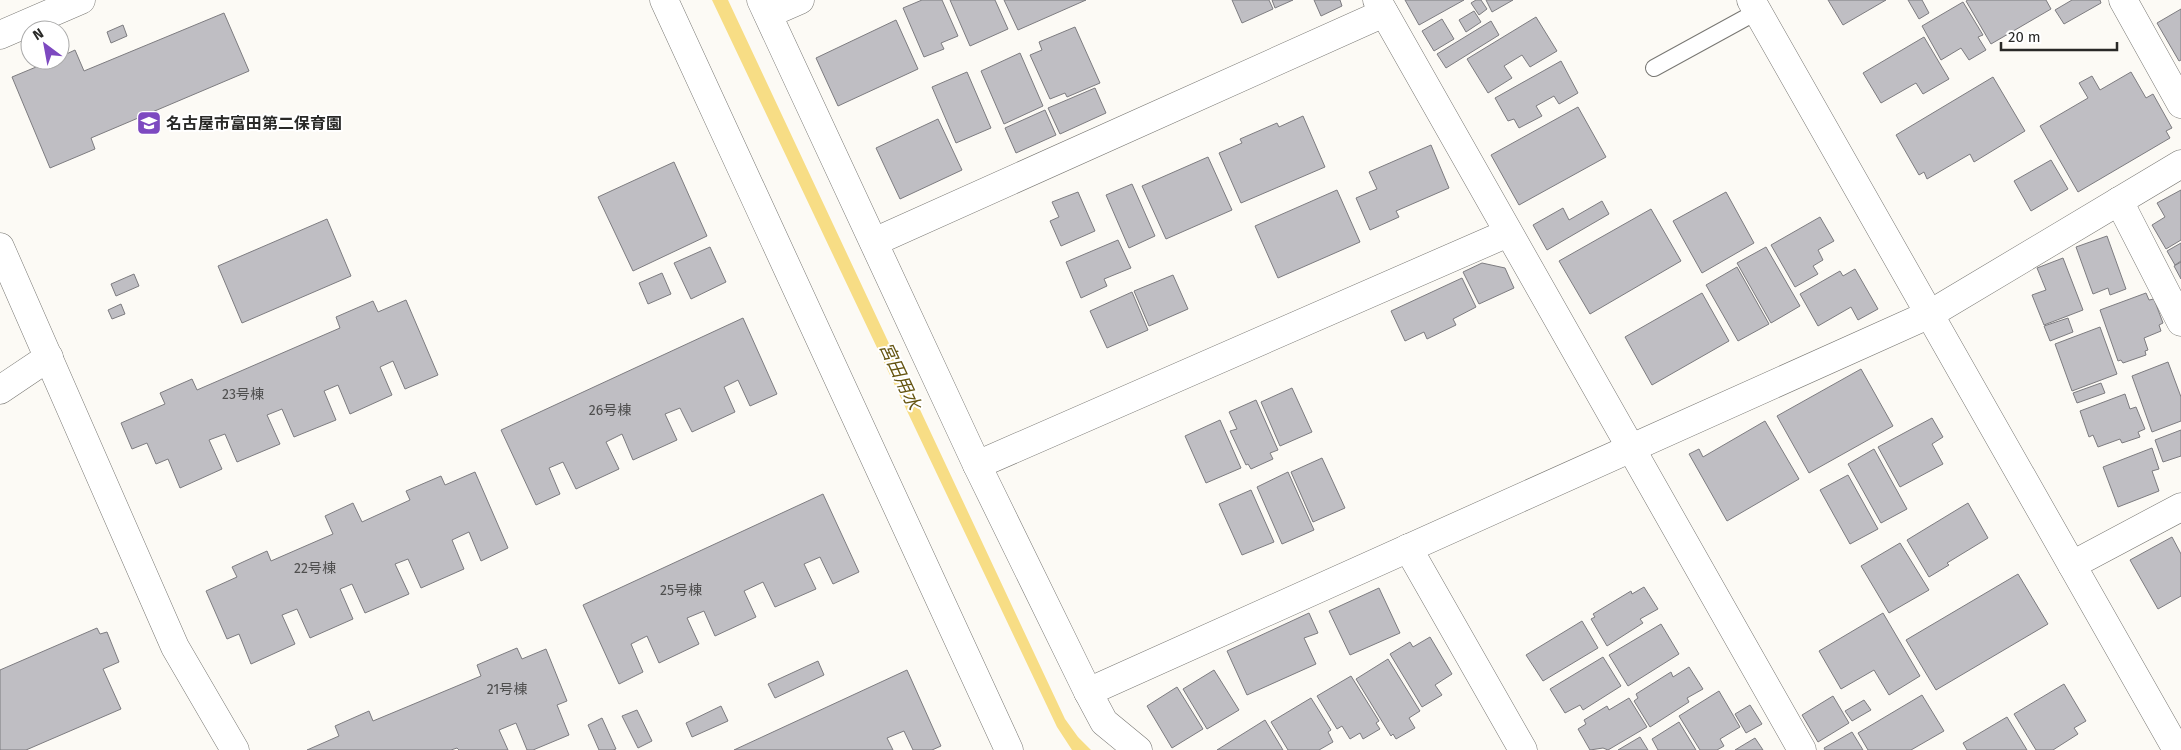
<svg xmlns="http://www.w3.org/2000/svg" width="2181" height="750" font-family="'Fira Sans','Noto Sans JP',sans-serif">
<rect width="100%" height="100%" fill="#fcfaf5"/>
<path fill="#f7dd85" d="M712,0H728L1065,719L1078,737L1091,750H1072L1057,727Z"/>
<g fill="#bfbec3" stroke="#7d7c80">
<path d="M922,0H942L958,36L941,43L944,49L924,57L903,8Z"/>
<path d="M950,0H995L1008,29L970,46Z"/>
<path d="M1004,0H1086L1018,30Z"/>
<path d="M1232,0H1269L1273,9L1242,23Z"/>
<path d="M1272,0H1293L1275,8Z"/>
<path d="M1314,0H1340L1342,6L1321,16Z"/>
<path d="M1405,0H1464L1419,25Z"/>
<path d="M1476,0H1481L1487,9L1479,15L1471,3Z"/>
<path d="M1486,0H1513L1492,12Z"/>
<path d="M1828,0H1886L1843,25Z"/>
<path d="M1908,0H1922L1929,13L1919,19Z"/>
<path d="M1968,0H2046L2051,9L1991,44L1966,1Z"/>
<path d="M2072,0H2100L2101,3L2064,24L2055,10Z"/>
<path d="M1963,2L1983,35L1978,37L1986,50L1969,60L1961,48L1941,60L1922,26Z"/>
<path d="M2181,9V60L2179,61L2157,23Z"/>
<path d="M1474,11L1481,22L1466,32L1459,20Z"/>
<path d="M224,13L249,71L91,138L95,149L50,168L12,77L53,60H60V57L75,50L84,71Z"/>
<path d="M1536,17L1557,51L1530,67L1522,55L1504,66L1512,78L1488,93L1467,59Z"/>
<path d="M1442,19L1454,39L1434,51L1422,31Z"/>
<path d="M896,20L918,69L838,106L816,58Z"/>
<path d="M1491,21L1499,35L1446,68L1437,54Z"/>
<path d="M123,25L127,36L111,43L107,32Z"/>
<path d="M1075,27L1100,83L1067,97L1065,93L1050,99L1030,55L1042,50L1039,42Z"/>
<path d="M1924,37L1949,79L1923,94L1916,83L1881,103L1863,73Z"/>
<path d="M1020,53L1043,106L1004,124L981,71Z"/>
<path d="M1561,61L1578,93L1559,104L1554,96L1536,106L1542,116L1519,128L1514,119L1508,121L1495,98Z"/>
<path d="M967,72L991,128L956,143L932,87Z"/>
<path d="M2131,72L2146,98L2153,94L2172,128L2166,131L2170,138L2078,192L2040,126L2088,98L2079,83L2092,76L2100,90Z"/>
<path d="M1993,77L2025,131L1974,162L1970,154L1927,179L1924,172L1919,175L1896,135Z"/>
<path d="M1095,88L1106,113L1060,134L1048,108Z"/>
<path d="M1578,107L1606,157L1519,205L1491,155Z"/>
<path d="M1045,110L1056,135L1016,153L1005,128Z"/>
<path d="M1303,116L1325,167L1241,203L1219,153L1242,143L1240,139L1277,123L1279,127Z"/>
<path d="M938,119L962,170L900,199L876,148Z"/>
<path d="M1431,145L1449,188L1396,211L1399,217L1370,230L1356,198L1377,189L1369,172Z"/>
<path d="M1208,157L1232,210L1166,239L1142,186Z"/>
<path d="M2051,160L2068,189L2031,211L2014,181Z"/>
<path d="M674,162L707,236L633,271L598,197Z"/>
<path d="M1132,184L1155,236L1129,248L1106,195Z"/>
<path d="M1337,190L1360,242L1278,278L1255,226Z"/>
<path d="M2181,190V240L2166,249L2152,225L2165,217L2157,203Z"/>
<path d="M1078,192L1095,231L1061,246L1050,221L1059,217L1052,202Z"/>
<path d="M1726,192L1754,243L1702,273L1673,221Z"/>
<path d="M1602,201L1609,214L1547,250L1533,225L1563,208L1569,220Z"/>
<path d="M1651,209L1681,261L1590,314L1559,261Z"/>
<path d="M1820,217L1834,241L1818,250L1823,260L1813,266L1818,274L1795,287L1771,245Z"/>
<path d="M327,219L351,276L242,323L218,266Z"/>
<path d="M2107,236L2126,289L2110,295L2108,288L2093,294L2076,247Z"/>
<path d="M1118,240L1131,268L1104,279L1107,286L1081,298L1066,262Z"/>
<path d="M2181,243V261L2175,265L2167,251Z"/>
<path d="M710,247L726,282L691,299L674,263Z"/>
<path d="M1766,247L1800,306L1771,323L1737,263Z"/>
<path d="M2063,258L2083,310L2044,325L2032,295L2046,290L2037,268Z"/>
<path d="M2181,262V279L2174,266Z"/>
<path d="M1482,263L1505,268L1514,288L1479,304L1463,272Z"/>
<path d="M1737,267L1769,324L1738,341L1706,285Z"/>
<path d="M1855,269L1878,309L1858,320L1851,307L1818,326L1800,294L1840,271L1843,276Z"/>
<path d="M662,273L671,294L648,304L639,283Z"/>
<path d="M134,274L139,286L116,296L111,284Z"/>
<path d="M1173,275L1188,309L1149,326L1134,291Z"/>
<path d="M1462,278L1476,307L1453,319L1456,325L1427,339L1424,332L1405,341L1391,311Z"/>
<path d="M1132,292L1148,330L1107,348L1090,311Z"/>
<path d="M1702,293L1729,341L1652,385L1625,337Z"/>
<path d="M2146,293L2149,300L2154,299L2163,323L2159,325L2161,331L2144,338L2148,350L2145,351L2146,355L2123,363L2121,360L2118,361L2100,310Z"/>
<path d="M406,300L438,375L405,389L393,361L380,367L392,395L350,414L338,385L324,391L336,420L294,437L282,409L267,415L280,444L237,462L225,434L209,440L222,469L180,488L168,459L156,464L147,443L132,449L121,423L165,404L160,393L192,379L197,390L340,328L336,317L373,301L378,312Z"/>
<path d="M121,304L125,314L112,319L108,310Z"/>
<path d="M743,318L777,394L750,406L738,380L724,387L735,412L692,432L680,408L665,414L677,440L633,460L622,434L606,442L619,469L576,489L563,462L549,468L560,494L536,505L501,430Z"/>
<path d="M2068,318L2073,332L2050,341L2044,326Z"/>
<path d="M2100,327L2117,374L2072,391L2055,344Z"/>
<path d="M2168,362L2181,397V421L2152,432L2132,376Z"/>
<path d="M1861,369L1893,426L1809,473L1777,416Z"/>
<path d="M2101,383L2105,393L2077,403L2073,393Z"/>
<path d="M1292,388L1312,432L1280,446L1261,402Z"/>
<path d="M2125,394L2130,409L2136,407L2145,429L2138,432L2140,437L2122,443L2120,439L2098,447L2093,435L2089,437L2080,411Z"/>
<path d="M1256,400L1278,450L1270,453L1273,459L1251,469L1248,464L1246,465L1230,431L1237,429L1229,412Z"/>
<path d="M1932,418L1943,437L1932,444L1943,464L1900,487L1878,447Z"/>
<path d="M1220,420L1241,468L1206,483L1185,436Z"/>
<path d="M1765,421L1799,479L1727,521L1689,454L1699,449L1703,457Z"/>
<path d="M2181,430V456L2163,462L2155,440Z"/>
<path d="M2152,448L2159,469L2152,471L2159,491L2118,507L2103,467Z"/>
<path d="M1874,449L1907,509L1881,523L1848,464Z"/>
<path d="M1322,458L1345,508L1313,522L1291,472Z"/>
<path d="M475,472L508,548L481,561L469,532L452,540L464,569L421,588L408,559L395,564L409,594L365,613L352,584L340,589L353,619L310,638L297,609L282,615L295,644L251,664L239,634L227,639L206,591L237,577L232,567L267,551L271,561L333,534L325,516L353,503L362,522L410,500L406,491L441,476L445,485Z"/>
<path d="M1288,472L1314,530L1282,544L1257,487Z"/>
<path d="M1848,475L1878,529L1850,544L1820,490Z"/>
<path d="M1251,490L1274,542L1242,555L1219,504Z"/>
<path d="M823,494L859,572L833,584L820,557L804,564L816,589L775,607L763,582L744,591L756,617L715,636L704,611L687,618L699,644L659,663L647,636L631,644L643,672L619,684L583,605Z"/>
<path d="M1968,503L1988,538L1947,563L1949,565L1929,577L1907,540Z"/>
<path d="M2172,537L2181,554V596L2158,609L2130,560Z"/>
<path d="M1900,543L1929,590L1889,613L1861,566Z"/>
<path d="M2018,574L2048,624L1936,690L1906,640Z"/>
<path d="M1644,587L1658,609L1640,619L1643,623L1607,646L1591,619L1595,617L1593,614L1631,591L1632,594Z"/>
<path d="M1379,588L1400,633L1350,655L1329,611Z"/>
<path d="M1309,613L1318,633L1304,638L1316,664L1247,695L1227,651Z"/>
<path d="M1883,613L1920,676L1889,695L1874,670L1841,689L1819,651Z"/>
<path d="M1582,621L1598,648L1543,681L1526,655Z"/>
<path d="M1661,624L1679,654L1628,686L1609,655Z"/>
<path d="M97,628L100,634L107,632L119,662L103,669L121,709L26,750H0V670Z"/>
<path d="M1430,637L1452,674L1435,685L1442,695L1422,707L1390,654L1410,642L1413,647Z"/>
<path d="M517,648L522,659L546,649L567,701L557,705L569,735L533,750H527L516,723L499,730L508,750H459L457,748L451,750H307L339,736L335,726L369,711L373,721L481,676L477,665Z"/>
<path d="M1603,657L1621,686L1583,710L1580,705L1565,713L1550,689Z"/>
<path d="M1388,659L1420,711L1409,718L1415,728L1396,739L1393,734L1391,736L1356,679Z"/>
<path d="M818,661L824,675L775,698L768,684Z"/>
<path d="M1689,667L1703,689L1687,698L1689,702L1650,727L1634,701L1638,698L1636,694L1671,672L1673,677Z"/>
<path d="M907,670L941,746L932,750H913L904,731L887,738L893,750H734Z"/>
<path d="M1214,670L1239,710L1207,729L1183,689Z"/>
<path d="M1351,676L1379,721L1376,723L1380,729L1363,739L1360,733L1350,739L1342,726L1337,729L1317,696Z"/>
<path d="M2064,684L2086,721L2074,728L2078,734L2053,750H2036L2014,714Z"/>
<path d="M1177,687L1203,729L1172,748L1147,706Z"/>
<path d="M1719,691L1740,727L1720,739L1724,746L1717,750H1700L1679,716Z"/>
<path d="M1922,695L1944,731L1911,750H1868L1858,733Z"/>
<path d="M1833,696L1849,723L1818,742L1802,715Z"/>
<path d="M1311,698L1331,730L1328,732L1333,742L1319,750H1288L1271,722Z"/>
<path d="M1629,698L1647,727L1608,750L1603,748L1590,750L1578,729L1586,724L1584,720L1607,706L1609,710Z"/>
<path d="M1864,700L1871,710L1852,721L1845,711Z"/>
<path d="M1750,705L1762,724L1746,733L1735,714Z"/>
<path d="M721,706L728,721L692,737L686,723Z"/>
<path d="M637,710L652,741L638,748L622,716Z"/>
<path d="M2007,717L2027,750H1967L1963,743Z"/>
<path d="M602,718L616,749L613,750H599L588,725Z"/>
<path d="M1265,720L1283,750H1217Z"/>
<path d="M1679,722L1696,750H1658L1652,739Z"/>
<path d="M1852,732L1863,750H1825L1824,748Z"/>
<path d="M1640,737L1648,750H1618Z"/>
<path d="M1755,738L1763,750H1735Z"/>
</g>
<g fill="none" stroke-linecap="round" stroke-linejoin="round">
<defs>
<path id="service" d="M1654,68L1758,11"/>
<g id="minor">
<path d="M664,0L1009,750"/>
<path d="M761,0L977,465L1088,692L1104,722L1138,750"/>
<path d="M1377,0L1802,750"/>
<path d="M2123,0L2181,104"/>
<path d="M768,14L800,0"/>
<path d="M0,35L81,0"/>
<path d="M2119,201L2181,322"/>
<path d="M874,242L1384,13"/>
<path d="M0,247L175,647L235,750"/>
<path d="M0,390L49,357"/>
<path d="M977,465L1508,233"/>
<path d="M1408,548L1523,750"/>
<path d="M2072,565L2181,507"/>
<path d="M1088,692L1930,314L2181,164"/>
</g>
<path id="tertiary" d="M1751,0L2177,750"/>
</defs>
<use href="#service" stroke="#787773" stroke-width="18"/>
<use href="#minor" stroke="#787773" stroke-width="29"/>
<use href="#tertiary" stroke="#787773" stroke-width="29"/>
<use href="#service" stroke="#fff" stroke-width="16"/>
<use href="#minor" stroke="#fff" stroke-width="28"/>
<use href="#tertiary" stroke="#fff" stroke-width="28"/>
</g>
<defs>
<symbol id="school-square" viewBox="-11 -11 22 22"><rect x="-9" y="-9" width="18" height="18" rx="4" fill="#7d49c0" stroke="#fff"/><path d="M0-5L7-2L0 1L-7-2ZM-4 1L0 2.5L4 1V4Q0 6-4 4Z" fill="#fff"/></symbol>
</defs>
<g fill-rule="evenodd">
<use href="#school-square" x="135" y="109" width="28" height="28"/>
</g>
<g text-anchor="middle" dominant-baseline="central" stroke-width="4" stroke-linejoin="round" paint-order="stroke">
<g font-size="14" fill="#4e4e4e">
<text x="243" y="394">23号棟</text>
<text x="610" y="410">26号棟</text>
<text x="315" y="568">22号棟</text>
<text x="681" y="590">25号棟</text>
<text x="507" y="689">21号棟</text>
</g>
<g font-size="16" font-weight="bold" fill="#292927" stroke="#fff" text-anchor="start">
<text x="166" y="123">名古屋市富田第二保育園</text>
</g>
<g font-size="18" font-style="italic" fill="#655410" stroke="#fff">
<text transform="translate(900 376) rotate(65)">宮田用水</text>
</g>
</g>
<g transform="translate(45 45) rotate(328)"><circle r="24" fill="#ffffff" stroke="#a9a9a9"/>
<path d="M0-4L9 19L0 12L-9 19Z" fill="#7d49c0"/>
<text y="-8" font-size="14" font-weight="bold" text-anchor="middle" fill="#292927">N</text>
</g>
<path d="M2001 42v8h116v-8" fill="none" stroke="#292927" stroke-width="2.5"/>
<text x="2008" y="42" font-size="15" fill="#292927" stroke="#ffffff" stroke-width="4" paint-order="stroke">20 m</text>
</svg>
